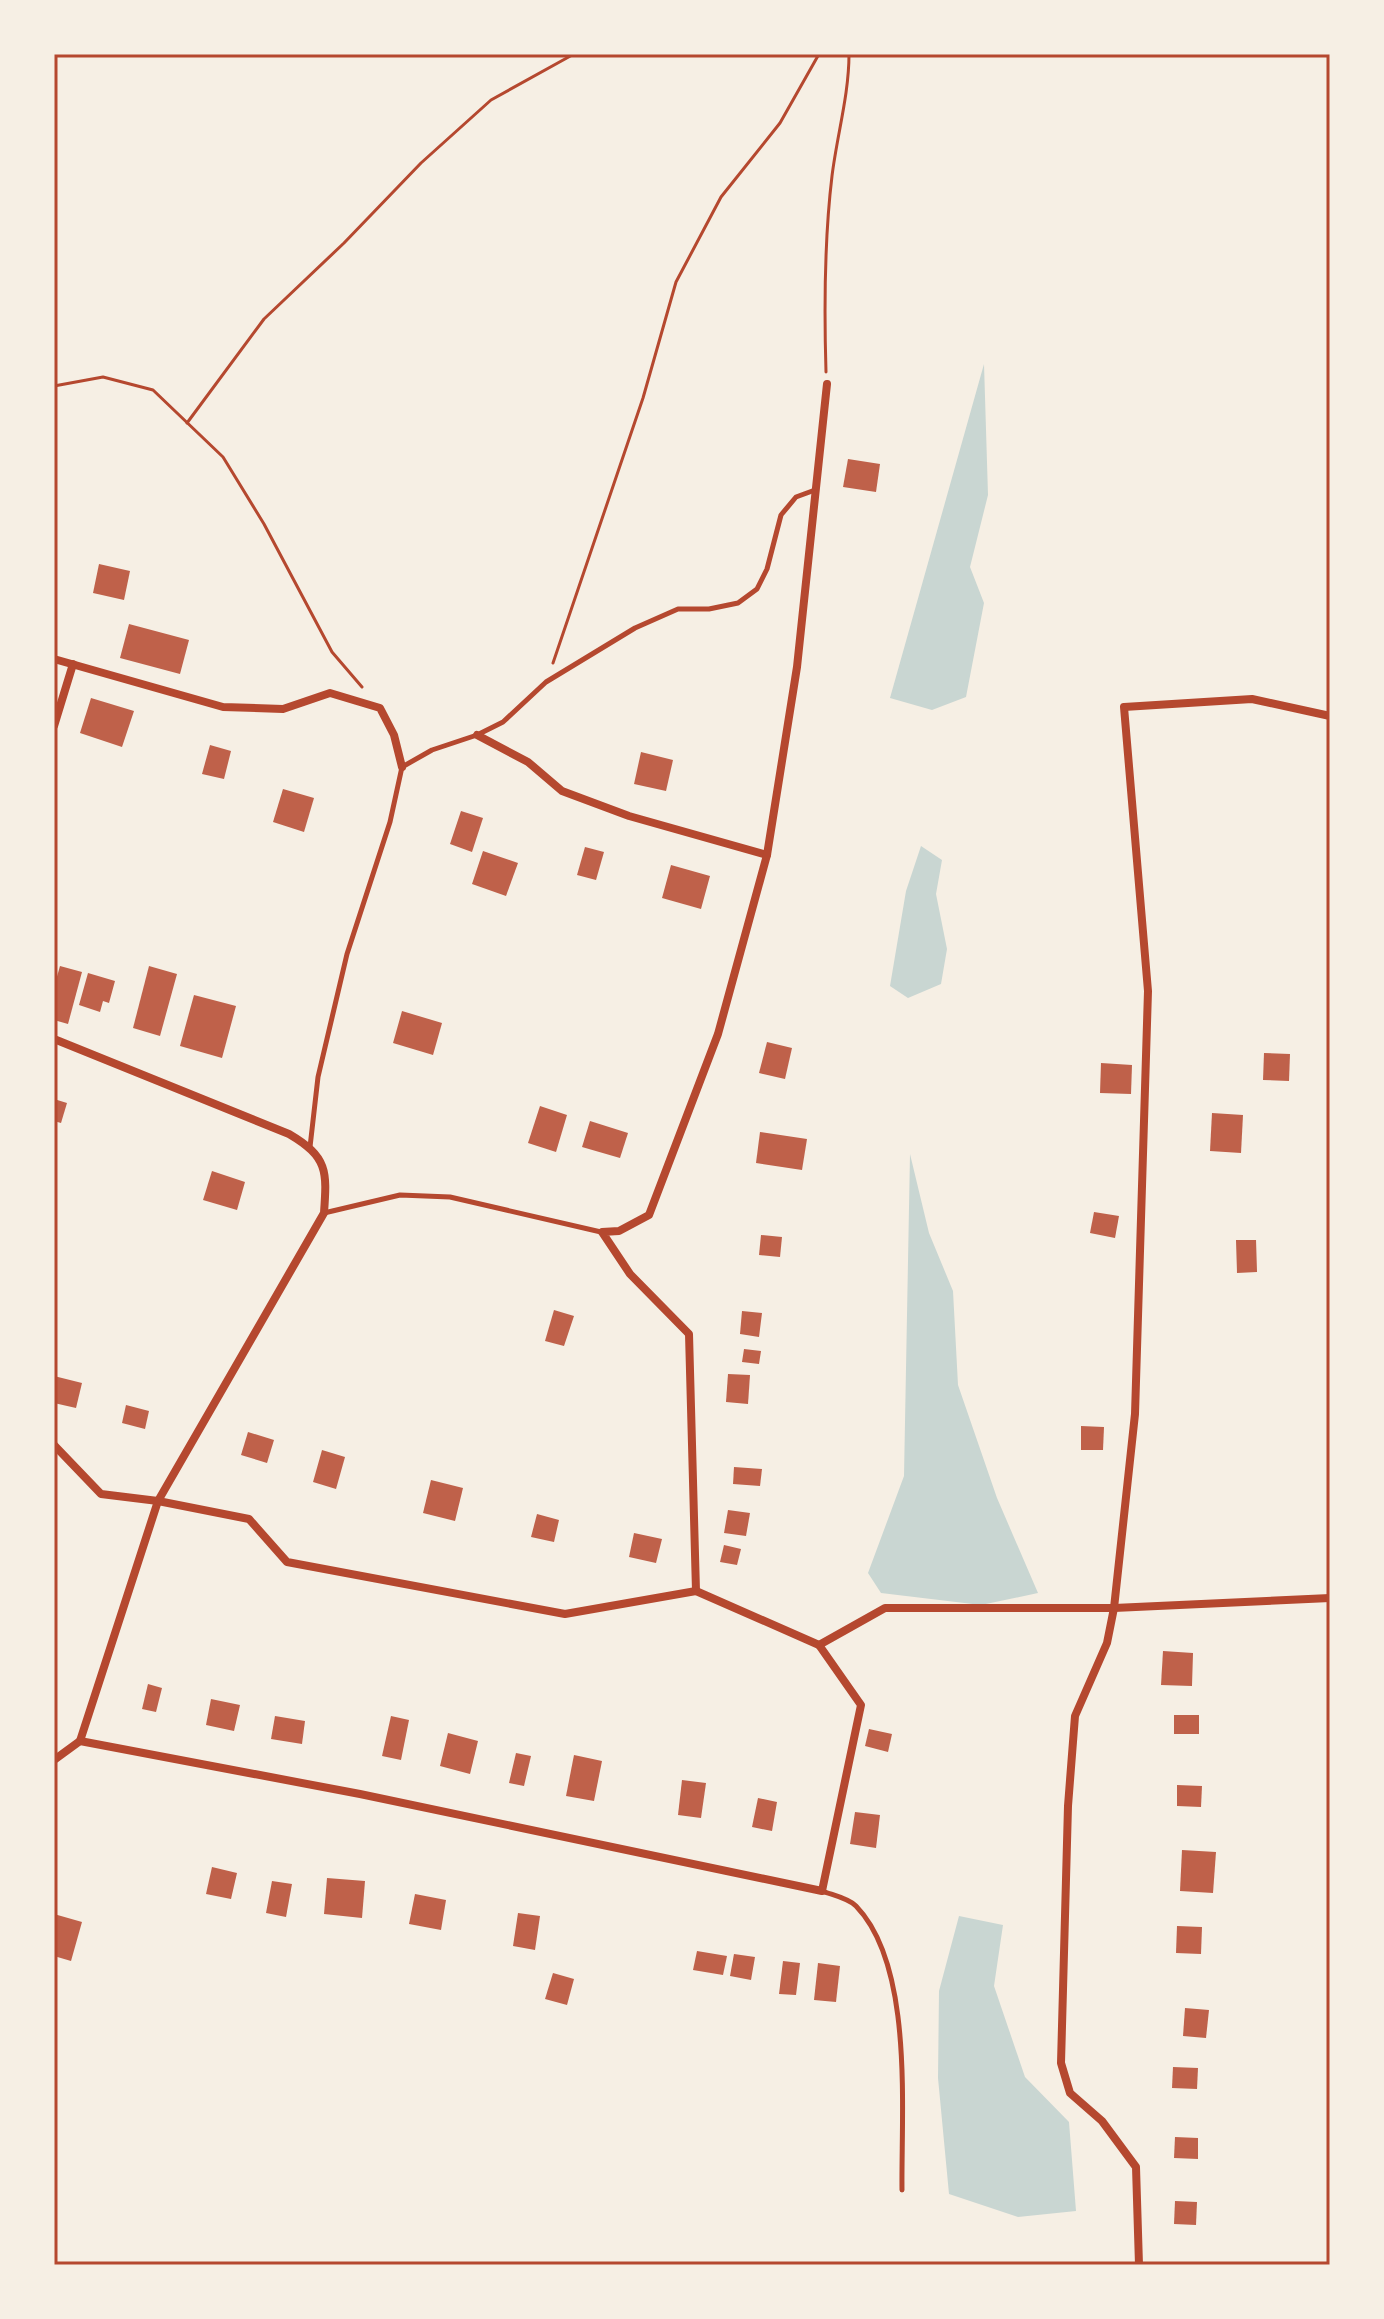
<svg xmlns="http://www.w3.org/2000/svg" width="1384" height="2319" font-family="Ubuntu,sans-serif">
<rect width="100%" height="100%" fill="#f6efe4"/>
<g fill="#c9d6d2">
<path d="M984,364L988,495L970,567L984,603L966,697L932,710L890,698Z"/>
<path d="M921,846L942,860L936,894L947,949L941,984L908,998L890,986L906,891Z"/>
<path d="M910,1154L929,1233L953,1291L958,1385L997,1498L1038,1593L981,1605L881,1593L868,1573L904,1476Z"/>
<path d="M959,1916L1003,1925L994,1986L1025,2077L1069,2122L1076,2211L1018,2217L949,2194L938,2078L939,1991Z"/>
</g>
<g fill="#bf614a">
<path d="M848,459L880,464L876,492L843,487Z"/>
<path d="M99,564L130,571L124,600L93,593Z"/>
<path d="M129,624L189,640L180,674L120,658Z"/>
<path d="M91,698L134,711L122,747L80,733Z"/>
<path d="M210,745L231,751L224,779L202,774Z"/>
<path d="M641,752L673,760L666,791L634,784Z"/>
<path d="M283,789L314,798L304,832L273,822Z"/>
<path d="M461,811L483,818L472,852L450,844Z"/>
<path d="M585,847L604,852L596,880L577,875Z"/>
<path d="M483,851L518,863L506,896L472,884Z"/>
<path d="M671,865L710,876L701,909L662,898Z"/>
<path d="M60,966L82,972L68,1024L54,1020V987Z"/>
<path d="M149,966L177,974L160,1036L133,1028Z"/>
<path d="M88,973L115,981L109,1003L103,1001L100,1012L79,1005Z"/>
<path d="M194,995L236,1006L222,1058L180,1046Z"/>
<path d="M402,1011L442,1023L433,1055L393,1043Z"/>
<path d="M767,1042L792,1048L785,1079L759,1073Z"/>
<path d="M1264,1053L1290,1054L1289,1081L1263,1080Z"/>
<path d="M1101,1063L1132,1065L1131,1094L1100,1093Z"/>
<path d="M54,1099L67,1103L61,1123L54,1121Z"/>
<path d="M540,1106L567,1115L556,1152L528,1143Z"/>
<path d="M1212,1113L1243,1115L1241,1153L1210,1151Z"/>
<path d="M590,1121L628,1133L620,1158L582,1147Z"/>
<path d="M760,1132L807,1139L802,1170L756,1163Z"/>
<path d="M212,1171L245,1182L237,1210L203,1200Z"/>
<path d="M1094,1212L1119,1216L1115,1238L1090,1233Z"/>
<path d="M761,1235L782,1237L780,1257L759,1255Z"/>
<path d="M1236,1240H1256L1257,1272L1237,1273Z"/>
<path d="M554,1310L574,1316L564,1346L545,1341Z"/>
<path d="M742,1311L762,1313L759,1337L740,1334Z"/>
<path d="M744,1349L761,1351L759,1364L742,1362Z"/>
<path d="M728,1374L750,1375L748,1404L726,1402Z"/>
<path d="M54,1376L82,1383L76,1408L54,1403Z"/>
<path d="M126,1405L149,1411L145,1429L122,1423Z"/>
<path d="M1081,1426L1104,1427L1103,1450H1081Z"/>
<path d="M248,1432L274,1440L267,1463L241,1455Z"/>
<path d="M322,1450L345,1457L336,1489L313,1482Z"/>
<path d="M734,1467L762,1469L760,1486L733,1484Z"/>
<path d="M431,1480L463,1488L455,1521L423,1513Z"/>
<path d="M728,1510L750,1513L746,1536L724,1533Z"/>
<path d="M537,1514L559,1520L554,1542L531,1537Z"/>
<path d="M634,1533L662,1539L656,1563L629,1557Z"/>
<path d="M724,1545L741,1549L737,1565L720,1562Z"/>
<path d="M1163,1651L1193,1653L1192,1686L1161,1685Z"/>
<path d="M148,1684L162,1688L156,1712L142,1709Z"/>
<path d="M211,1699L240,1705L234,1731L206,1725Z"/>
<rect x="1174" y="1715" width="25" height="19"/>
<path d="M275,1716L305,1721L302,1744L271,1739Z"/>
<path d="M391,1716L409,1720L401,1760L382,1756Z"/>
<path d="M869,1729L892,1734L888,1752L865,1746Z"/>
<path d="M448,1733L478,1741L470,1774L440,1766Z"/>
<path d="M516,1753L531,1756L524,1786L509,1783Z"/>
<path d="M574,1755L602,1761L594,1801L566,1796Z"/>
<path d="M682,1780L706,1783L701,1818L678,1815Z"/>
<path d="M1177,1785L1202,1786L1201,1807L1177,1806Z"/>
<path d="M758,1798L777,1802L772,1831L752,1827Z"/>
<path d="M855,1812L880,1815L876,1848L850,1844Z"/>
<path d="M1182,1850L1216,1852L1213,1893L1180,1891Z"/>
<path d="M212,1867L237,1873L231,1899L206,1894Z"/>
<path d="M327,1878L365,1881L362,1918L324,1914Z"/>
<path d="M272,1881L292,1884L286,1917L266,1913Z"/>
<path d="M415,1894L446,1900L441,1930L409,1924Z"/>
<path d="M518,1913L540,1916L535,1950L513,1946Z"/>
<path d="M54,1914L82,1922L71,1961L54,1956Z"/>
<path d="M1177,1926L1202,1927L1201,1954L1176,1953Z"/>
<path d="M697,1951L727,1956L723,1975L693,1970Z"/>
<path d="M734,1954L755,1957L751,1980L730,1976Z"/>
<path d="M783,1961L800,1963L796,1995L779,1994Z"/>
<path d="M818,1963L840,1966L836,2002L814,2000Z"/>
<path d="M553,1973L574,1979L567,2005L545,1999Z"/>
<path d="M1185,2008L1209,2010L1206,2038L1183,2036Z"/>
<path d="M1173,2067L1198,2068L1197,2089L1172,2088Z"/>
<path d="M1175,2137L1198,2138V2159L1174,2158Z"/>
<path d="M1175,2201L1197,2202L1196,2225L1174,2224Z"/>
</g>
<g fill="none" stroke-linecap="round" stroke-linejoin="round">
<g stroke="#b5482f" stroke-width="3">
<path d="M826,372C824,306 824,242 832,176C837,135 849,95 849,54"/>
<path d="M54,386L103,377L153,390L223,457L264,524L332,652L362,687"/>
<path d="M187,423L264,319L344,243L421,163L491,100L574,54"/>
<path d="M553,663L643,398L676,282L721,197L780,123L819,54"/>
</g>
<g stroke="#b5482f" stroke-width="5">
<path d="M310,1147L318,1077L347,954L390,822L402,767L432,750L477,735L503,722L546,682L635,628L678,609H709L738,603L757,589L767,569L781,515L796,497L815,490"/>
<path d="M324,1213L400,1195L450,1197L601,1232"/>
<path d="M822,1891C832,1895 848,1898 856,1906C914,1966 901,2111 902,2190"/>
</g>
<g stroke="#b5482f" stroke-width="8">
<path d="M54,659L223,707L283,709L330,693L380,708L394,735L402,767"/>
<path d="M54,726L73,664"/>
<path d="M477,735L528,762L562,791L629,816L767,855"/>
<path d="M54,1039L289,1134C328,1157 327,1171 324,1213L158,1501L80,1741L54,1760"/>
<path d="M54,1445L101,1494L158,1501L249,1519L287,1562L565,1614L696,1591"/>
<path d="M696,1591L689,1334L630,1274L602,1232L619,1231L649,1215L718,1034L767,855L797,667L827,384"/>
<path d="M819,1645L885,1608H1114L1330,1598"/>
<path d="M80,1741L360,1794L822,1891L861,1705L819,1645L696,1591"/>
<path d="M1139,2265L1136,2167L1102,2121L1070,2093L1061,2063L1068,1806L1075,1716L1107,1643L1114,1608L1135,1414L1148,991L1124,707L1252,699L1330,716"/>
</g>
</g>
<rect width="1384" height="2319" fill="none" stroke="#f6efe4" stroke-width="112"/>
<rect x="56" y="56" width="1272" height="2207" fill="none" stroke="#b5482f" stroke-width="3"/>
</svg>
